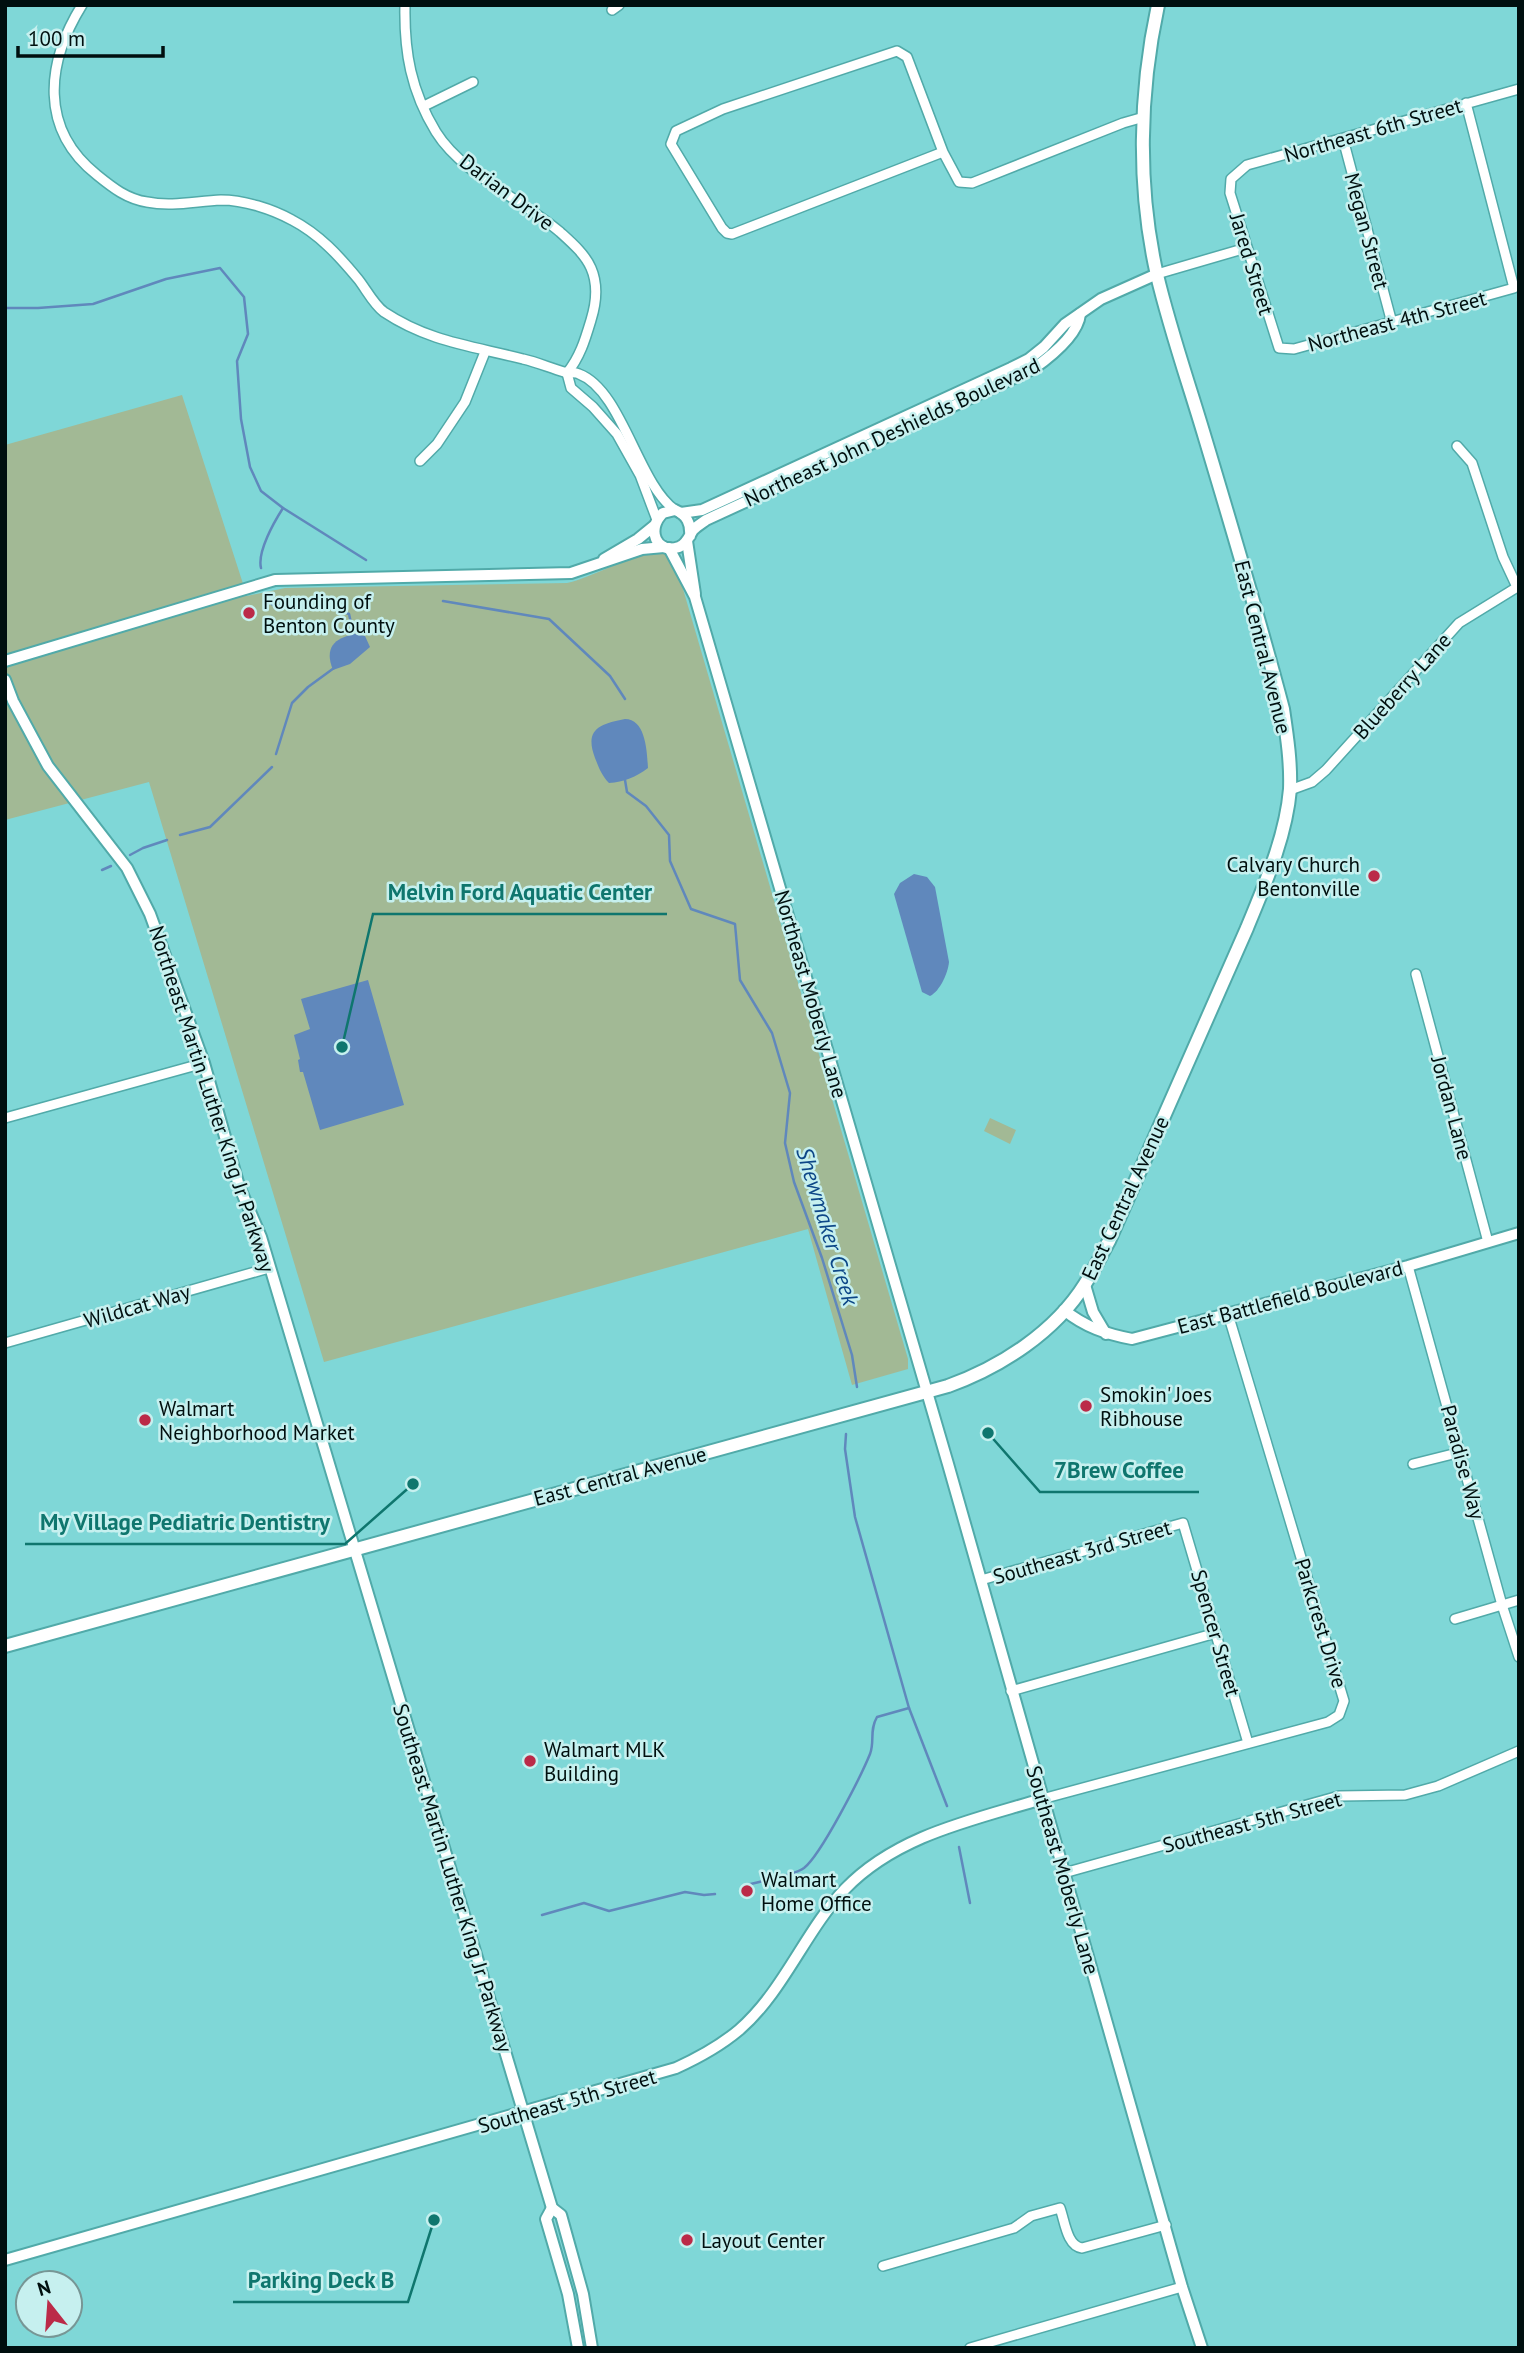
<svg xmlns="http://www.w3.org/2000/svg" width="1524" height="2353" font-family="'PT Sans',sans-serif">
<rect width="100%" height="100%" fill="#7fd7d7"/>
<g fill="#a2b995">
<path d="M182,395L247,596L285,588L567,583C590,578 642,550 659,552C667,552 671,559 676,565L908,1359V1369L852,1385L808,1229L324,1362L149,782L5,820V445Z"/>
<path d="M990,1118L1016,1130L1010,1144L984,1131Z"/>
</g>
<g fill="#6088bc">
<path d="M355,634L365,636L370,647L350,664L333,670C324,648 334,638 355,634Z"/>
<path d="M625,719C646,719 647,752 648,768C636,777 624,782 609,783C602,776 599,768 595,758C584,729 600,724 625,719Z"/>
<path d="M914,874L927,877L935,887L949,962C948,973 940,991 930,996L922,992L894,894L900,883Z"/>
<path d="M368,980L404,1105L320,1130L303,1072H300L298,1060L300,1059L294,1035L310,1029L301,999Z"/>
</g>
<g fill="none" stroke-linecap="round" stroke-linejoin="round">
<g stroke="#6088bc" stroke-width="2.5">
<path d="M5,308H38L93,304L166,279L220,268L244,297L248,334L237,361L241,419L250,467L261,491L283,508L366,560"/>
<path d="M261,568C257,552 274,522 283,508"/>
<path d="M268,600L273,605L326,606L349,614L354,636"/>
<path d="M443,601L549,619L610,676L625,699"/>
<path d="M276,754L292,703L308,687L334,668"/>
<path d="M625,780L627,792L646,806L669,835L670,861L691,909L735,924L740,980L772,1033L790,1093L785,1143L794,1182L822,1258L852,1355L857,1387"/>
<path d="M180,835L210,827L272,767"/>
<path d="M130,855L143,848L167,840"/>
<path d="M102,870L111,866"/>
<path d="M846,1434L845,1449L855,1517L909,1708L947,1806"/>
<path d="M959,1847L970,1903"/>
<path d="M747,1885C761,1881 793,1876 804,1868C821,1855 861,1776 870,1754C875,1741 869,1731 877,1717L909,1708"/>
<path d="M542,1915L584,1903L609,1911L685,1892L704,1895L715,1894"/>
</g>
<defs>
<g id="minor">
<path d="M82,5C46,63 39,129 97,175C113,188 127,199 147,202C172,207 196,201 221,200C244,200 272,209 292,220C319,234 339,256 358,279C366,289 374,305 384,312C429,342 473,346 523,359C537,362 550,368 564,372C569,373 575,372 579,374C622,390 638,484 675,510"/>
<path d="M405,5C404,52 411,91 436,132C462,174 523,200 560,232C571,242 585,254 591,268C598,284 596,304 591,320C585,340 580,357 567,373"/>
<path d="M612,10L619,5"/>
<path d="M1466,103L1514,288L1294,349L1279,348L1230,193L1231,179L1247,165L1519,89"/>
<path d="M424,106L473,82"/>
<path d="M1343,139L1392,323"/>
<path d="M943,152L732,234L727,233L722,228L671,144L676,131L723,109L897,51L907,57L943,152L959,182L972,183L1123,123L1144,117"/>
<path d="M1157,274L1246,248"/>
<path d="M567,373L571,388L593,407L617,434L640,475L657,520"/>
<path d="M1457,446L1472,463L1503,557L1517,587"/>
<path d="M420,461L437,444L465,402L485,352"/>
<path d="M1290,790L1312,782L1326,770L1459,623L1519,586"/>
<path d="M1416,974L1488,1242"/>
<path d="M5,1118L204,1063"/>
<path d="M1408,1266L1502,1605L1519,1657"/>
<path d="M5,1343L269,1268"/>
<path d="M1413,1464L1461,1452"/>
<path d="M981,1580L1183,1523L1248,1743"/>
<path d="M1455,1619L1519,1600"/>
<path d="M1011,1691L1216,1633"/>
<path d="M1042,1799L1328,1722L1339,1715L1344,1701L1228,1314"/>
<path d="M1064,1873L1339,1796L1405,1795L1438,1786L1519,1751"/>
<path d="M883,2266L1014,2228L1031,2216L1060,2208C1065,2222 1067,2246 1082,2248L1166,2225"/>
<path d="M970,2348L1182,2287"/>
</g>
<g id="tertiary">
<path d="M681,513L702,510L1011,368L1029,359L1044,347L1065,324L1101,299L1157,274"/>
<path d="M690,536C691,523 687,515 675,510L663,513C646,529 656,555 679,547C687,544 689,536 693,530C697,526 702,523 706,520L1033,369C1050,357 1078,335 1080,314"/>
<path d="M687,541L695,594"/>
<path d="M669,548L695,597L948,1464L1182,2287L1202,2348"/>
<path d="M604,559L638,539L654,526"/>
<path d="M5,661L275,580L571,573L642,549L664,547"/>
<path d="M5,680L13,701L48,766L127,868L150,914L204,1063L239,1186L261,1237L552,2208L561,2215L583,2294L592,2348"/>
<path d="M1085,1285L1093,1312L1106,1334"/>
<path d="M1064,1310C1085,1327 1106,1334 1132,1339L1408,1266L1519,1233"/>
<path d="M552,2208L546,2219L568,2294L578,2348"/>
<path d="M5,2260L676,2068C698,2058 720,2046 739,2030C784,1991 805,1931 845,1889C897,1835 973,1820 1042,1799"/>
</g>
<path id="secondary" d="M5,1646L948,1386C1001,1367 1055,1332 1085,1284C1094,1270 1101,1255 1109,1241L1247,928C1265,884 1286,837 1290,789C1291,762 1287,736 1283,709C1259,618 1232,528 1205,438C1189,384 1170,330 1157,275C1137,187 1139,93 1158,5"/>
</defs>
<use href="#minor" stroke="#51aaa9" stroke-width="12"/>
<use href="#tertiary" stroke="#51aaa9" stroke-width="14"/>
<use href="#secondary" stroke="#51aaa9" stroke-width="16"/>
<use href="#minor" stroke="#fff" stroke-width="9"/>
<use href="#tertiary" stroke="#fff" stroke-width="10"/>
<use href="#secondary" stroke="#fff" stroke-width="12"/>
</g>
<g fill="#bb2a48" stroke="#c6f0ef" stroke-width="2.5">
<circle cx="249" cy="613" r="7"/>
<circle cx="1374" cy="876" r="7"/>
<circle cx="1086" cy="1406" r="7"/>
<circle cx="145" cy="1420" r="7"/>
<circle cx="530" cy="1761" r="7"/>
<circle cx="747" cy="1891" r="7"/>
<circle cx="687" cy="2240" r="7"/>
</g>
<g text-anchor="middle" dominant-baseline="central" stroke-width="5" stroke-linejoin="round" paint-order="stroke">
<g font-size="21" fill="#000f0f" stroke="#c6f0ef">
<text transform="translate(1373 130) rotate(-16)">Northeast 6th Street</text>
<text transform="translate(507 192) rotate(37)">Darian Drive</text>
<text transform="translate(1367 231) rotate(75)">Megan Street</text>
<text transform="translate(1252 264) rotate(73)">Jared Street</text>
<text transform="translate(1397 321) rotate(-15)">Northeast 4th Street</text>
<text transform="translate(892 432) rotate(-25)">Northeast John Deshields Boulevard</text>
<text transform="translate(1263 647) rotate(76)">East Central Avenue</text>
<text transform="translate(1402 686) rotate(-48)">Blueberry Lane</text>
<text transform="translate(811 994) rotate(74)">Northeast Moberly Lane</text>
<text transform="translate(212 1099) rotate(72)">Northeast Martin Luther King Jr Parkway</text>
<text transform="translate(1452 1108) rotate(75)">Jordan Lane</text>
<text transform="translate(1125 1198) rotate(-65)">East Central Avenue</text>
<text transform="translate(1290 1297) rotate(-15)">East Battlefield Boulevard</text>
<text transform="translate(137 1306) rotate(-16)">Wildcat Way</text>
<text transform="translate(1463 1462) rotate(75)">Paradise Way</text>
<text transform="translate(620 1476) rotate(-15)">East Central Avenue</text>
<text transform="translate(1082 1552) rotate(-16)">Southeast 3rd Street</text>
<text transform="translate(1321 1623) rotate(73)">Parkcrest Drive</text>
<text transform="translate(1216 1633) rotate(74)">Spencer Street</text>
<text transform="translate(1252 1822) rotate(-15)">Southeast 5th Street</text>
<text transform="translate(1063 1870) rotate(74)">Southeast Moberly Lane</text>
<text transform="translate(453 1878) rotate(73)">Southeast Martin Luther King Jr Parkway</text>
<text transform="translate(567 2101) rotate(-16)">Southeast 5th Street</text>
</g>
<g font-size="21" fill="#000f0f" stroke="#c6f0ef" text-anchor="start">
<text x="263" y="601">Founding of<tspan x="263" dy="24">Benton County</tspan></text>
<text x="1360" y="864" text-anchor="end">Calvary Church<tspan x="1360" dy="24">Bentonville</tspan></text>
<text x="1100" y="1394">Smokin' Joes<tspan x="1100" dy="24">Ribhouse</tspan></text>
<text x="159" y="1408">Walmart<tspan x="159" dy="24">Neighborhood Market</tspan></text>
<text x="544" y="1749">Walmart MLK<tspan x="544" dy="24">Building</tspan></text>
<text x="761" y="1879">Walmart<tspan x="761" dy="24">Home Office</tspan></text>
<text x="701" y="2240">Layout Center</text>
</g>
<g font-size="23" font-style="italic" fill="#0d4787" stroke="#c6f0ef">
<text transform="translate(828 1226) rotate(73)">Shewmaker Creek</text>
</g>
</g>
<path fill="none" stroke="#0f766e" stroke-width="2.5" d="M342 1047L373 914H667M988 1433L1040 1492H1199M413 1484L345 1544H25M434 2220L408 2302H233"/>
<g fill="#0f766e" stroke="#c6f0ef" stroke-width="2.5">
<circle cx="342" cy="1047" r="7"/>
<circle cx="988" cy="1433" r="7"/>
<circle cx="413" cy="1484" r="7"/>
<circle cx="434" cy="2220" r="7"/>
</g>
<g font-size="23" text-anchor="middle" font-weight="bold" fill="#0f766e" stroke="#c6f0ef" stroke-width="5" stroke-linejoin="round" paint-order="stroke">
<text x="520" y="900">Melvin Ford Aquatic Center</text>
<text x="1119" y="1478">7Brew Coffee</text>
<text x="185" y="1530">My Village Pediatric Dentistry</text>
<text x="321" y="2288">Parking Deck B</text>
</g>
<rect width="1524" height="2353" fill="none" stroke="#000f0f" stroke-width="14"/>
<g transform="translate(49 2304) rotate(343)"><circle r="33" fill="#c6f0ef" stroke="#779695" stroke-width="2"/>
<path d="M0-5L12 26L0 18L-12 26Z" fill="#bb2a48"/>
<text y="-10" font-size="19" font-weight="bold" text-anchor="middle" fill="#000f0f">N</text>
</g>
<path d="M18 46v10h145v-10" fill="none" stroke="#000f0f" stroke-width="3.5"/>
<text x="28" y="46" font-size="21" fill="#000f0f" stroke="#c6f0ef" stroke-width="5" paint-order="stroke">100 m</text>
</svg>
